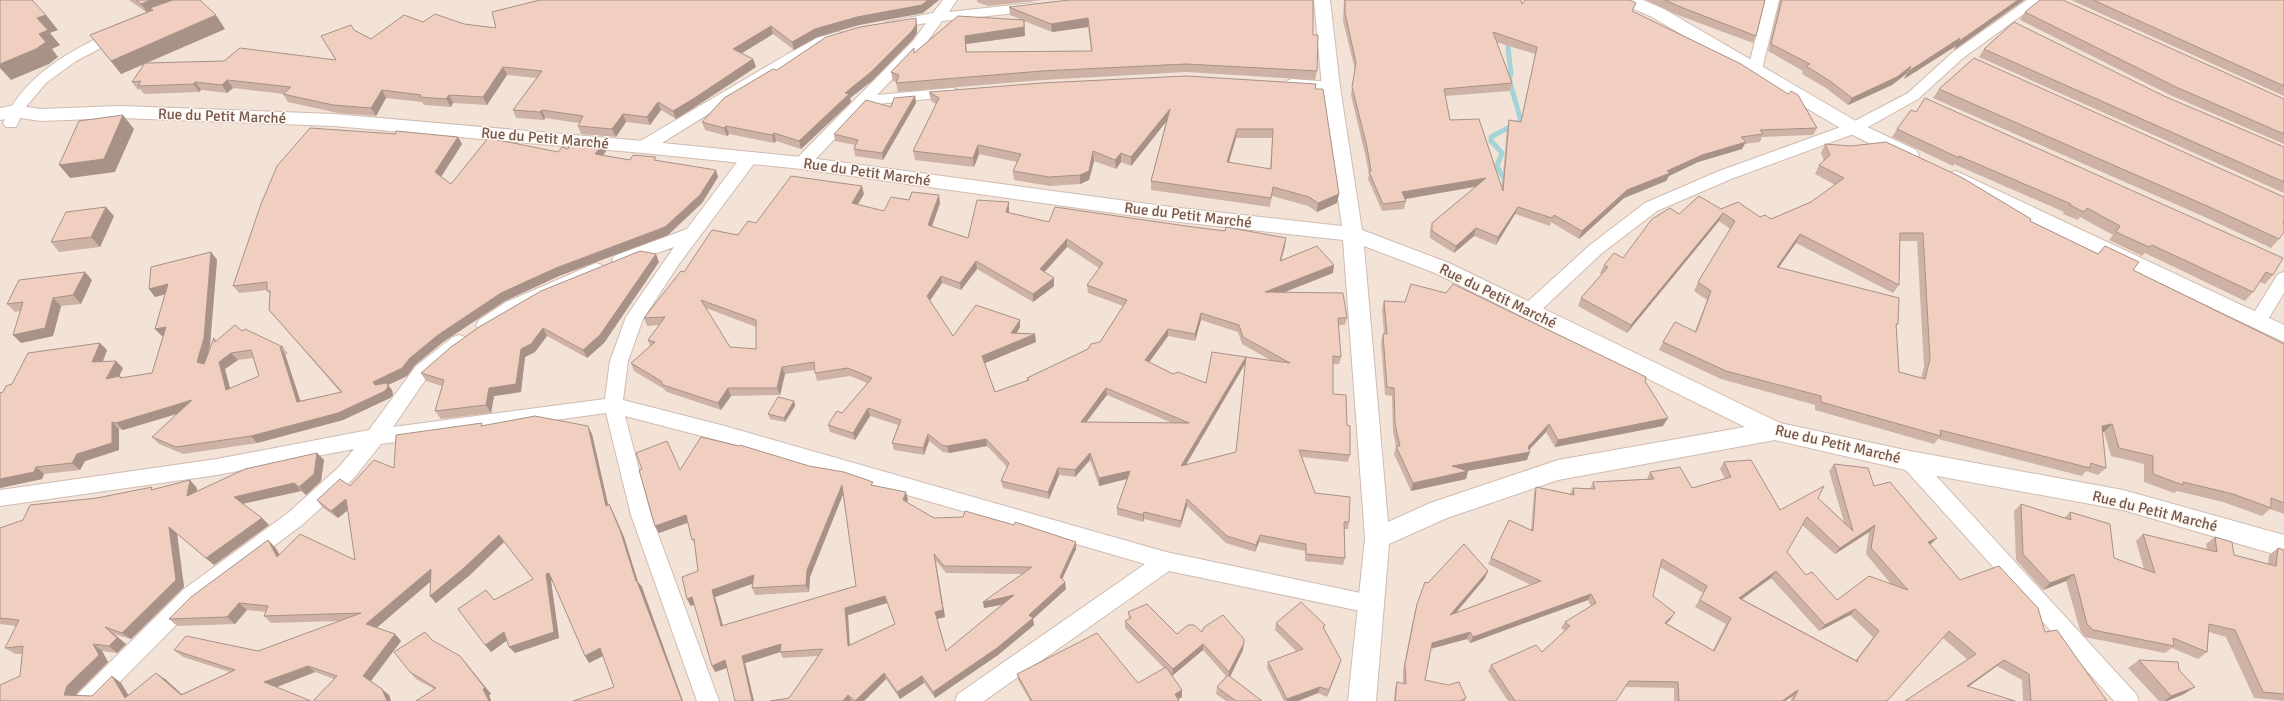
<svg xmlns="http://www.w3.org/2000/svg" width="2284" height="701" font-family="Signika,sans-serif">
<rect width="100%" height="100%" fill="#fcf2e8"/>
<rect fill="#f3e3d7" x="0" y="0" width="2284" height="701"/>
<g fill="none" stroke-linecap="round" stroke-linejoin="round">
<path stroke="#a4d4d7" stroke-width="5" d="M1504,184L1505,180L1497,166L1502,153L1491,141V137L1521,121L1509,79L1511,74L1507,38"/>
<defs>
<g id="minor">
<path d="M943,0H957L949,12L1033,3L1040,7L1033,11L942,21L924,46L877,95L953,88L958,90L960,93L958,96L867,105L808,167H796L794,163L796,159L914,40L926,23L892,29L887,28L885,25L887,22L933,13Z"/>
<path d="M1765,0H1779L1762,69L1760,72H1750L1748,69Z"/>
<path d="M2027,0H2043L1963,58L1918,99L1859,132L1731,179L1657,211L1602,253L1536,315L1530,317L1524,315L1521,310L1524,305L1590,245L1645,203L1719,171L1849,124L1908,93L1953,52Z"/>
<path d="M119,29L126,33L124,36L76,61L46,83L25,108L16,127H6L3,123C20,84 52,62 88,43C98,38 108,31 119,29Z"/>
<path d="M838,32L843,33L845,36C843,39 814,51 808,55C754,85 701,119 649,151H637L635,147L637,143L786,55L817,38Z"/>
<path d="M1292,79L1331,82L1336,84L1338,87L1336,90L1331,92L1287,87L1285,84L1287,81Z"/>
<path d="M750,152L756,153L758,157L756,161L679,264L643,319L628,361L623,400L721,425L1166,552L1370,595L1377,597L1381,604L1377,611L1370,613L1169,571L984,701H955L958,694L1145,564L721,441L625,416L651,515L719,701H697L631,515L606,413L381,444L353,479L302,525L198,603L101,701H75L78,694L184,589L288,513L339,467L354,449L217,475L0,506V490L217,459L369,430L416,366L453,337L459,335L465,337L468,342L465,347L428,376L393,427L605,399L610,361L626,317L674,247L620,266L614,264L612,260L614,256L687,229L744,153Z"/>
<path d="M596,263L602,265L605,269L602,273C571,287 537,299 509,318C499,324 491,333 479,330L476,325L479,320L506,302Z"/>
<path d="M2284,272V293L2264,326L2258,328L2252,326L2249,321L2252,316L2278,274Z"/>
<path d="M1910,453L1917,455L2136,694L2139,701H2114L1903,467L1900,461L1903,455Z"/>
</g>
<g id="tertiary">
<path d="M1314,0H1330L1340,87L1362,230L1449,263L1780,423L1910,451L2123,490L2284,535V557L2123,510L1910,471L1775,440L1558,480L1447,518L1389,544L1376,701H1348L1365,538L1343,240L1171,221L802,169L643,153L334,126L120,118L40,121L15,117L0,120V108L15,105L40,109L120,106L334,114L643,141L802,157L1171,207L1342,226L1322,87ZM1364,246L1435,273L1745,427L1558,460L1430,503L1388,522Z"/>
<path d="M1621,0H1643L1664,9L1861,124L1916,150L1919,155L1916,160L1909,161L1902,160L1847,132L1652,17L1623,4Z"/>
<path d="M1956,171L2284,325V342L1949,183L1946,178L1949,173Z"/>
</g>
</defs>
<use href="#minor" stroke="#d0bbb1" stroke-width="2"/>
<use href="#tertiary" stroke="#d0bbb1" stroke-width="2"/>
<use href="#minor" fill="#fff" fill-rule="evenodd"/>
<use href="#tertiary" fill="#fff" fill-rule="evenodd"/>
</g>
<g fill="#ceb2a6" fill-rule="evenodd">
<path d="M129,0H200L225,29L146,63L336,60L321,36L354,30L371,39L423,22L464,24L496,28L923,13L859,25L817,37L794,50L773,34L741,54L753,59L756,67L695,107L676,119L661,110L650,125L626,122L616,137L581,134L578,126L579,123L545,118L544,120L516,118L513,110L536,78L507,75L487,105L453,103L451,107L424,105L422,102L386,98L376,116L338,113L288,102L283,94H284L233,88L227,93L201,90L199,92L144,94L140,89L138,90L132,82L144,64L121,74L90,35L146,12Z"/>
<path d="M977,0H1043L988,6L977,2Z"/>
<path d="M1344,0H1521L1522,4L1632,12L1817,128L1813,135L1762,137L1760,142L1744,144L1742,149L1698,162L1669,176L1666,181L1624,198L1579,239L1551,222L1550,226L1515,214L1496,245L1474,236L1454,253L1430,238V231L1432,223L1475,187L1405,199L1406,201L1404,209L1382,211L1368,179L1369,174L1365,154L1351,95L1355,70L1343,21ZM1496,42L1535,54L1521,122L1509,120L1507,128L1502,187L1450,120L1445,96L1510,91L1512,83Z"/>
<path d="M1646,0H1765L1756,36L1753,43L1675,14Z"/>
<path d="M1780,0H2024L1954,50L1956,46L1904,79L1906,74L1892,85L1848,105L1826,88L1802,74L1803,71L1768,51Z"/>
<path d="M2071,0H2284V96Z"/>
<path d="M1009,7L1313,35L1317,71L1315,80L1186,72L1043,80L898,92L896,83L897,82L893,81L891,72L915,52L1022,20L1010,15ZM1024,21L1052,32L1088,27L1091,51L967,52L966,44L1025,36Z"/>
<path d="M2025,12L2284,99V144L2170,95L2020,20Z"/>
<path d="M917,26V33L913,39L873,80L850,98L851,102L801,149L776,141L774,143L729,134L727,136L705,130L702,122L777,70Z"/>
<path d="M1984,49L2164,96L2284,147V193L1979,57Z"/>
<path d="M1315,89L1339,194L1337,203L1317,212L1308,206L1272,196L1270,207L1151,190V181L1166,122L1131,166L1121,162L1116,169L1094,161L1089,180L1080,184L1049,186L1014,180L1013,171L1017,162L979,154L974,167L915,160L913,151L936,104L931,101L929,92ZM1236,138H1272L1270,169L1229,163Z"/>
<path d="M1939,89L2283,223L2279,239L2271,248L2207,218L1933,98Z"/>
<path d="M915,96L916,103L883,160L855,156L854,149L855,145L835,141L834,134Z"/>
<path d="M1911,110L2273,275L2265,284L2260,282L2253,292L2245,301L2145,253L2142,256L2109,240L2113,235L2080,217L2078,220L2063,214L2064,212L1954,164L1953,166L1892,137L1897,129Z"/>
<path d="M396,134L458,137L462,144L441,177L451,184L558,152L568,149L606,151L603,155L630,160L657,161L718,177L702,203L668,235L559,276L505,301L443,342L415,365L407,376L388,385L392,390L393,395L390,398L343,420L257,443L183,454L159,444L152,437L178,414L123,430L119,429V450L85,461L80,470L44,474L42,479L0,488V393L3,392L12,384L107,350L103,362L123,368L119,376L122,378L152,373L163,336H162L155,329L165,294L155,297L149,289L211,252L217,260L210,345L208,353L214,338L216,341L242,331L283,347L288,354H285L300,401L341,393L269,310L270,294L267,290L239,293L233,286ZM253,358L259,376L230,388L225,369L238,360Z"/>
<path d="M1825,144L2030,221L2098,254L2105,246L2133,270L2284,344V514L2270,509L2262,516L2223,502L2177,491L2174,493L2144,482V464L2111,456L2104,432H2102L2106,468L2098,475L2086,471L2082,476L1938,439L1934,444L1815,410V405L1721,379L1659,350L1663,342L1695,331L1707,300L1694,291L1698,282L1730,229L1719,221L1627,333L1578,306L1581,298L1602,274L1600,273L1604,265L1623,258L1679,214L1721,209L1771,219L1811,202L1835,185L1815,174L1819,165L1824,161L1821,153ZM1900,241H1917L1924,367L1921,378L1899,372L1896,327L1898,324L1778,268L1796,243L1893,293L1899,285Z"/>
<path d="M864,194L857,205L884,211L909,200L940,203L932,226L968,238L1009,210V213L1049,222L1285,246L1281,260L1333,273L1283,292L1347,318L1345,325H1338L1341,357L1339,364H1333V394L1347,425L1350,455L1348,462L1302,457L1315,493L1349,522L1348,529H1344L1345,558L1343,565L1305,561V551L1259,542L1255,552L1226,543L1187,506L1180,528L1144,519L1143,522L1117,515V508L1127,479L1099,486L1090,460L1075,477L1059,475L1049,499L1003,488L1001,481L1007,467L987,446L949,453L943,452L929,441L924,455L894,450L892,443L898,425L870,416L855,440L830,432L828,425L842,413L867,383L850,376L817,381L815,373V370L785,374L780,395L731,396L721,410L667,392L664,389L634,371L631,363L650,346L648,340L659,325L647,326L644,318L684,272L756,223ZM1067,247L1099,268L1087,285L1088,293L1123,306L1100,342L1088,349L1027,378V381L995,392L984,363L1036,342L1035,334L1017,333L1020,327V320L953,336L930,301L942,283L961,290L977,269L1033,302L1054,286L1044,272ZM706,308L756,327V349L730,347ZM1201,320L1238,332L1242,344L1272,361L1236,452L1186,465L1245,364L1206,383L1173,374L1149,362L1168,336L1195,341ZM1107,395L1172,423L1086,422Z"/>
<path d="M114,216L100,247L59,252L51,242Z"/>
<path d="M659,262L604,343L587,358L547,336L535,352L525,357L521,392L494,396L491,413L441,419L435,411L442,386L426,381L421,373Z"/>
<path d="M92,280L81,304L61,306L53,336L21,343L20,311L15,312L7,304Z"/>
<path d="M1384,301L1645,381L1663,426L1555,447L1546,432L1529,450L1527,460L1467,471L1466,479L1411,491L1394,454L1396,446L1393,432L1392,396L1385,395L1381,342L1383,334H1384L1382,309Z"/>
<path d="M794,401L795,406L785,422L770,419L768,414Z"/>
<path d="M483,426L592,434L608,505L609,504L613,512L624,537L638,582L642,587L614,687L603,656L589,663L585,656L552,580L551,581L559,638L515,653L507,640L491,652L494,600L533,579L504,542L470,575L436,603L430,596L431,581L376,628L395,634L401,641L371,681L389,695L391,701H313L334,679L315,672L276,687L311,701H0L20,676L22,654H15L5,648L16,626L0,624V528L23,520L97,498L154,489L197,488L196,491L317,453L324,460L321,481L306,495L301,491L243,504L262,518L269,525L214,565L177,534L184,587L131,639L114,634L126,644L117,653L102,651L108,662L77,693L76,695L92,696L112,676L121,683L128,695L165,679L182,694L230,672L183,657L174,650L258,651L340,621L271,623L264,616L266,612L247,610L235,624L177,626L169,619L275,547L280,555L355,560L348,510L338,518L323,508L317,500L350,486L394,468Z"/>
<path d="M1724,462L1780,510L1818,498L1844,522L1829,471L1834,464L1874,486L1931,544L1930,545L1960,580L2045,632L2107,701H2023L2022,680L1997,666L1969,686L1905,701L1968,660L1943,638L1887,701H1790L1793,696L1785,701H1674V688L1625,687L1616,701H1508L1488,671L1491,665L1542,652L1565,631L1561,628L1565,622L1591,606L1588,600L1470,643L1467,639L1431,649L1425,680L1466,698L1465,701H1394L1395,688L1397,682L1403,684V670L1415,610L1425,582L1428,583L1488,571L1485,578L1455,614L1531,585L1488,564L1491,558L1531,530L1534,493L1536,487L1570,494L1573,488L1590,489L1593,482L1647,479L1650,472L1692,488L1725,479L1720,469ZM1802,525L1835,554L1869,532L1866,554L1891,584L1837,600L1806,575L1787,552ZM1660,567L1703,593L1695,607L1726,624L1713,650L1666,623L1670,620L1653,596ZM1771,578L1819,631L1850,615L1873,637L1856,660L1742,599Z"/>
<path d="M809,466L874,486L908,499L907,503L934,518L1076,549L1062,579L1066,589L1033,619L1034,625L998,655L935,698L924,683L900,699L886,679L864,701H770L789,698L818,656L783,658L780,652L745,663L754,701H735L727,668L715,672L695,604L691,606L687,599L698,571L695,546L688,523L659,533L655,526L642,469L680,470ZM843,494L856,586L723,626L715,597L752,584V588L755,595L809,592L810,577ZM936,561L946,573L1022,574L984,608L1002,605L946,651L937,619L945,617ZM887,603L895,624L850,645L848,615Z"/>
<path d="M2021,504L2064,518L2070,512L2114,558L2144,569L2136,541L2143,534L2207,550L2206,544L2215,537L2234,555L2268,564L2269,555L2278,548L2284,550V701L2254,698L2226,637L2209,632L2207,652L2198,659L2172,648L2165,653L2085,637L2080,630L2066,581L2043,590L2016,560L2014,511Z"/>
<path d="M1128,612L1177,634L1202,632L1243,650L1230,676L1262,701H1226L1216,694L1217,687L1226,676L1203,650L1172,676L1182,690V697L1178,699L1179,701H1030L1018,680L1017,674L1138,683L1164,668L1125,628V621L1129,619Z"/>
<path d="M1276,623L1325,625L1324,629L1341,660L1339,666L1327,697L1318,693L1298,701H1284L1267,668L1268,662L1297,652L1275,630Z"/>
<path d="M433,641L466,663L491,694L489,695L491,701H416L434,689L416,679L410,672Z"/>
<path d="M2139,660L2184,694L2167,701H2159L2128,668Z"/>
</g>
<g fill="#a89187">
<path d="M151,0H178L150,8L153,11L148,13L141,4Z"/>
<path d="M928,0H939L923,13L859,25L817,37L794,50L792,42L815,29L857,17Z"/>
<path d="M2018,0H2024L1954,50L1956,46L1904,79L1909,71Z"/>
<path d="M46,15L58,30L50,33L60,45L52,49L58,57L49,64L11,80L0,68V64L39,34L37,18Z"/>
<path d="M216,15L225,29L121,74L111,61Z"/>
<path d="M916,18L917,26V33L913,39L873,80L850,98L851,102L801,149L799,141Z"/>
<path d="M1088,18V27L1052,32L1051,24Z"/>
<path d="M1024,20L1025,36L966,44L967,61L965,36Z"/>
<path d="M771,26L773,34L735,57L733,49Z"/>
<path d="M753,59L756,67L695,107L676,119L673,111Z"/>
<path d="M1911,66L1906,74L1892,85L1848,105L1852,98Z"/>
<path d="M503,67L507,75L487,105L483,97Z"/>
<path d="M227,80L233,88L227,93L222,85Z"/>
<path d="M195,82L201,90L199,92L194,84Z"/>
<path d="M382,90L386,98L376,116L371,108Z"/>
<path d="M449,95L453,103L451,107L446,99Z"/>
<path d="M915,96L916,103L883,160L882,153Z"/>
<path d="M658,102L661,110L650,125L647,117Z"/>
<path d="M1170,109L1169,118L1131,166V157Z"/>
<path d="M542,110L545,118L544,120L540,112Z"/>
<path d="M623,114L626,122L616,137L612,129Z"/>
<path d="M123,115L134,129L115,172L70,178L59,165Z"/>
<path d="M726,126L729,134L727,136L724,128Z"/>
<path d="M1237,129L1236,138L1226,171L1227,162Z"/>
<path d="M774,133L776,141L774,143L772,135Z"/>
<path d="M458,137L462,144L439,180L435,172Z"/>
<path d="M1746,142L1742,149L1698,162L1669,176L1666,181L1624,198L1579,239L1582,231L1627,190L1667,171L1702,155Z"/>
<path d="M603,144L606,151L599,161L595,154Z"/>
<path d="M978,145L979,154L974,167L973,158Z"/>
<path d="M1093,151L1094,161L1089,180L1080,184V175Z"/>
<path d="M1121,153V162L1116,169L1115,160Z"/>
<path d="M716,170L718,177L702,203L668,235L559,276L505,301L443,342L415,365L407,376L388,385L392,390L393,395L390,398L343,420L257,443L251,436L375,385L373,382L410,358L438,335L501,293Z"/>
<path d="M1486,178L1484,185L1400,200L1402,192Z"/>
<path d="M862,186L864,194L854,211L852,203Z"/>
<path d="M1339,194L1337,203L1317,212L1318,203Z"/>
<path d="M939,195L940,203L930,232L928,225Z"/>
<path d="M1009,202V210L1007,220L1006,212Z"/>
<path d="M106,207L114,216L100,247L91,237Z"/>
<path d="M1518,207L1515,214L1496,245L1498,237Z"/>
<path d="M1723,213L1719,221L1627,333L1631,325Z"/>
<path d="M1476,228L1474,236L1454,253L1456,246Z"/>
<path d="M1800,234L1796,243L1773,276L1777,267Z"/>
<path d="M1286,238L1285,246L1279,268L1280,261Z"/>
<path d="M1067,239V247L1040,277V269Z"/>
<path d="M211,252L217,260L210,345L204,370L197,362Z"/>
<path d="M656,254L659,262L604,343L587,358L583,350Z"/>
<path d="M976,261L977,269L961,290L960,283Z"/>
<path d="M1334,265L1333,273L1265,300V292Z"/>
<path d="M85,272L92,280L81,304L73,295Z"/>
<path d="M941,276L942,283L928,303L927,296Z"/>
<path d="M1054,278V286L1033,302V294Z"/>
<path d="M168,284L174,292L155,297L149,289Z"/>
<path d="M53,298L61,306L53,336L21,343L13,335Z"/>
<path d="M1201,313V320L1195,341V334Z"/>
<path d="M1020,320V327L1012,340L1011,333Z"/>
<path d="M166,327L172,334L162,336L155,329Z"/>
<path d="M543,328L547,336L535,352L525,357L521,392L494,396L491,413L486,405L489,388L521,349Z"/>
<path d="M1168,329V336L1145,368V360Z"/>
<path d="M1035,334L1036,342L983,364L982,356Z"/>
<path d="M100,343L107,350L99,370L92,362Z"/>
<path d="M280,347L285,354L303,409L297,402Z"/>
<path d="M231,353L238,360L225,369L232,397L226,390L219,362Z"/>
<path d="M1246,357L1245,364L1181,473V466Z"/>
<path d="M116,361L123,368L114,387L106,379Z"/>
<path d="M782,367L785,374L780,395L777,388Z"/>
<path d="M728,388L731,396L721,410L718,403Z"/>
<path d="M1106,388L1107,395L1081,429V422Z"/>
<path d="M192,400L199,407L123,430L116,423Z"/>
<path d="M794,401L795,406L785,422L784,418Z"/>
<path d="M868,408L870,416L855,440L853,433Z"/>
<path d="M1668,418L1663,426L1555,447L1558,440Z"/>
<path d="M112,422L119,429V450L85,461L80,470L72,463L77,454Z"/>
<path d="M1549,424L1546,432L1527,452H1530L1527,460L1450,474L1452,466L1528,447Z"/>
<path d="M2112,424L2104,432L2094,434L2102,426Z"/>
<path d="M588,426L592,434L610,513L606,506Z"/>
<path d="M928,434L929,441L924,455L923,448Z"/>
<path d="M986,439L987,446L949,453L947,446Z"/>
<path d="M317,453L324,460L321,481L306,495L299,487Z"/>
<path d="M1090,453V460L1075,477V470Z"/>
<path d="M36,467L44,474L42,479L0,488V479Z"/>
<path d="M1058,468L1059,475L1049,499L1048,492Z"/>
<path d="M1130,471V478L1099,486V478Z"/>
<path d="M1468,471L1466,479L1411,491L1413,483Z"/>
<path d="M190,480L197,488L195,503L187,496Z"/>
<path d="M294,483L301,491L241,504L234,497Z"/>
<path d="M842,485L844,492L810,577L809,592L806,585L807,570Z"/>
<path d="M906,492L908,499L904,508L903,500Z"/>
<path d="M346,499L353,506L338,518L331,511Z"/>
<path d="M1187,499V506L1180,528L1181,521Z"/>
<path d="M609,504L613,512L624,537L638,582L642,587L683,701H682L636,581Z"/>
<path d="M1144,512V519L1143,522V515Z"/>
<path d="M686,515L689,522L659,533L655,526Z"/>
<path d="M262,518L269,525L214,565L206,558Z"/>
<path d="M1875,525L1869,532L1835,554L1840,548Z"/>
<path d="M169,527L177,534L184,587L131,639L122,633Z"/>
<path d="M499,535L504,542L470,575L436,603L430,596Z"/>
<path d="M1260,535L1259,542L1255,552L1256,545Z"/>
<path d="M1937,538L1931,544L1922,548L1928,542Z"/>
<path d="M268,540L275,547L285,564L277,557Z"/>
<path d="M1076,542V549L1060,584V577Z"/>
<path d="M934,554L945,617L937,619L935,612Z"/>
<path d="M431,569L437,576L373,631L366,624Z"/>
<path d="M1488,571L1485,578L1448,622L1450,615Z"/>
<path d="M1776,571L1771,578L1735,604L1739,598Z"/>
<path d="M549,573L554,580L551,581L559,638L515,653L509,647L546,574Z"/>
<path d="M2074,574L2066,581L2043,590L2050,583Z"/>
<path d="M754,575L757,582L715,597L725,633L721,626L712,590Z"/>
<path d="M1065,582L1066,589L1033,619L1034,625L998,655L935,698L933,692L1029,615Z"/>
<path d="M1591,594L1588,600L1470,643L1473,637Z"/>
<path d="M1014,595L1015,602L984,608L983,602Z"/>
<path d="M885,596L887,603L848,615L850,653L848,646L845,608Z"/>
<path d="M692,597L696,604L691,606L687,599Z"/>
<path d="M239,603L247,610L235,624L227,617Z"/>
<path d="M1855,609L1850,615L1819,631L1825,625Z"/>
<path d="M1675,613L1670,620L1661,629L1665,623Z"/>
<path d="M105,627L114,634L126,644L117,653L109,646Z"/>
<path d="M504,632L509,639L491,652L485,645Z"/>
<path d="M1470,632L1467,639L1429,649L1432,643Z"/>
<path d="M395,634L401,641L370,682L363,676Z"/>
<path d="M1244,643L1243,650L1229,679V672Z"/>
<path d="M93,644L102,651L108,662L77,693L74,701L64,695L67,686Z"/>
<path d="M781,644L784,651L745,663L754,701H752L742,656Z"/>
<path d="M1203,644V650L1172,676L1173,669Z"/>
<path d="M600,648L605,655L589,663L585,656Z"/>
<path d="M460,656L491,694L489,695L491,701H489Z"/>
<path d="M725,660L729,667L715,672L712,666Z"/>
<path d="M1341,660L1339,666L1327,697L1329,690Z"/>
<path d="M2004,660L1997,666L1961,692L1967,686Z"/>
<path d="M308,666L315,672L272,689L264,682Z"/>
<path d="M156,673L165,679L189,701L181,695Z"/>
<path d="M884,673L886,679L864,701H855Z"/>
<path d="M112,676L121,683L132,701L125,698Z"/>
<path d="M922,676L924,683L900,699L897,692Z"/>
<path d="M1320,687L1318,693L1298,701H1287V699Z"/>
<path d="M2195,687L2184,694L2167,701H2164L2171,696Z"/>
<path d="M382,689L389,695L391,701H387Z"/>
<path d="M1182,690V697L1175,701V694Z"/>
<path d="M1798,690L1793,696L1785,701H1782Z"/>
<path d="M848,695L851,701H843Z"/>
</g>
<g fill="#f0cfc1" stroke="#a89187" fill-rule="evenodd">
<path d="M0,0H32L46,15L37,18L48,30L39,34L46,42L36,49L0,64Z"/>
<path d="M136,0H151L141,4Z"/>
<path d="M173,0H200L216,15L111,61L90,35L153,10L150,8Z"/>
<path d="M540,0H928L922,5L857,17L815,29L792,42L771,26L733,49L753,59L693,99L673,111L658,102L647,117L623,114L612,129L578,126L583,116L542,110L540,112L513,110L542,71L503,67L483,97L449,95L446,99L419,97L421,95L382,90L371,108L333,105L283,94L291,87L227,80L222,85L195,82L194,84L138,86L141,81L132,82L145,63L224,61L240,48L336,60L321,36L351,25L354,30L371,39L404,15L423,22L435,14L464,24L496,28L492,12Z"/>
<path d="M1069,0H1313V35H1318L1317,71L1186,64L1042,71L896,83L899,75L891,72L914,48V53L958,16L1024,20V27L965,36L966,52L1092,51L1088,18L1051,24L1009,7Z"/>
<path d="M1345,0H1521L1522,4L1525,0H1630L1636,3L1632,11L1741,64L1788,94L1791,91L1798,95L1817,128L1760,130L1763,134L1741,137L1746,142L1702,155L1667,171L1670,173L1627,190L1582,231L1554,215L1552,218L1518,207L1498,237L1476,228L1456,246L1432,231V223L1486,178L1402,192L1406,201L1383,204L1369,172L1371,171L1367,147L1352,87L1356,63L1345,13ZM1493,32L1537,47L1521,122L1509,120L1503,191L1479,119L1450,120L1444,89L1512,83Z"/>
<path d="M1665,0H1765L1756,36L1678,6Z"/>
<path d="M1782,0H2018L1958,42L1960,38L1909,71L1911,66L1897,77L1852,98L1830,81L1806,66L1810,64L1771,44Z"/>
<path d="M2040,0H2063L2284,99V134L2176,87L2025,12Z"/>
<path d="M2093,0H2284V86Z"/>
<path d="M916,18V25L912,31L871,72L845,93L849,94L799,141L774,133L772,135L726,126L724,128L702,122L724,98L773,69L777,70L826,37L860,27Z"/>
<path d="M2014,22L2164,96L2284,147V182L1984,49Z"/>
<path d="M1974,58L2284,197V220L2283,223L2284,224V232L2279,239L2214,209L1939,89Z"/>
<path d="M1186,76L1316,84L1315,89H1323L1339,194L1318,203L1309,197L1273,187L1271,198L1151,181L1170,109L1131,157L1121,153L1115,160L1093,151L1089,171L1080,175L1049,177L1013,171L1021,154L978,145L973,158L913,151L939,98L929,92L1042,83ZM1237,129H1273L1271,169L1227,162Z"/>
<path d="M915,96L882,153L854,149L858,140L834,134L866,100L891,107L894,98Z"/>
<path d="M1925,98L2283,258L2273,275L2266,272L2253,292L2152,245L2149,247L2116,232L2120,226L2087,208L2084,212L2070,205L2071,204L1959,156V158L1897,129L1911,110L1916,112Z"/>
<path d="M123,115L104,159L59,165L79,121Z"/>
<path d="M310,128L396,134V131L458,137L435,172L451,184L488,138L558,152L562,147L568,149L571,141L603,144L595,154L630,160L633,155L656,157L654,160L716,170L700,195L665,227L556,268L501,293L438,335L410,358L402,368L373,382L375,385L387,383L388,387L385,391L338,413L251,436L176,447L152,437L192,400L116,423L112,422V443L77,454L72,463L36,467L34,472L0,479V393L3,392L6,386L12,384L28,353L100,343L92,362L116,361L106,379L120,376V378L152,373L166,327L155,329L168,284L149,289L151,267L211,252L204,338L197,362L204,364L214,338L215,342L235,325L242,331L245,329L283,347H280L297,402L342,392L269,310L270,291H267V282L233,286L261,204L277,166ZM251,350L259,376L226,390L219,362L231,353Z"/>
<path d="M1886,142L1961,177L2031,219L2030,221L2098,254L2105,246L2139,262L2133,270L2284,344V503L2271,498V508L2233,494L2183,482V485L2153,474V456L2119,448L2112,424L2102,426L2106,468L2091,463L2090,468L1940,430L1941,436L1821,402V396L1726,371L1663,342L1675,322L1696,332L1711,291L1698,282L1735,221L1723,213L1631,325L1581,298L1608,267L1604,265L1614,253L1623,258L1652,219L1670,208L1679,214L1699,196L1721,209L1738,202L1760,217L1765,215L1771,219L1811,202L1844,178L1819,165L1830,155L1825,144L1851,146ZM1900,233H1923L1930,359L1925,379L1899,372L1896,324H1898L1899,298L1777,267L1800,234L1899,285Z"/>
<path d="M791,176L862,186L852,203L884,211L891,197L909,200L912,192L939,195L928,225L968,238L977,200L1009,202L1006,212L1049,222L1055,207L1186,226L1225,231L1226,227L1286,238L1280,261L1317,246L1334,265L1265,292L1343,293L1347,318H1338L1341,357L1333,356V394L1346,395L1347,425L1350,426V455L1299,450L1315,493L1350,497L1349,522H1344L1345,558L1306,554V544L1260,535L1256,545L1227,536L1187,499L1181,521L1144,512L1143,515L1117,508L1130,471L1099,478L1090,453L1075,470L1058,468L1048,492L1001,481L1009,463L986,439L947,446L942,445L928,434L923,448L892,443L901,420L868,408L853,433L828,425L837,411L842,413L872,378L848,368L815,373L814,362L782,367L777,388H728L718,403L663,385L661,381L631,363L655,342L648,340L665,317L644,318L681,271L684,272L712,230L738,235L748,221L756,223ZM1067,239L1103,263L1087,285L1127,300L1100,342L1091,344L1088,349L1027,378L1029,380L995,392L982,356L1035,334L1011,333L1020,320L976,305L953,336L927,296L941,276L960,283L976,261L1033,294L1054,278L1040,269ZM701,300L756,320V349L730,347ZM1201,313L1239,325L1243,337L1290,363L1246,357L1236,452L1181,466L1246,357L1212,352L1206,383L1178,372L1173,374L1145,360L1168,329L1195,334ZM1106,388L1189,423L1081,422Z"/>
<path d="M106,207L91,237L51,242L66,212Z"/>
<path d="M640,251L656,254L600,335L583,350L543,328L531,344L521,349L516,384L489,388L486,405L435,411L444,380L421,373L451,347L479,327L541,291Z"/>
<path d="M85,272L73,295L53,298L45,328L13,335L23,302L7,304L19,280Z"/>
<path d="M1411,284L1446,293L1453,284L1646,377L1645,381L1668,418L1558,440L1549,424L1528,447L1530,452L1452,466L1468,471L1413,483L1396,446H1400L1395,424L1394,388L1387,387L1383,334H1387L1384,301L1405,302Z"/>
<path d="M778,397L794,401L784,418L768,414Z"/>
<path d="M535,416L588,426L606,506L609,504L620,530L636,581H637L682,701H573L614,687L600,648L585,656L549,573L546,574L554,632L509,647L504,632L485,645L458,609L486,590L494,600L533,579L499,535L464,568L430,596L431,569L366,624L395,634L363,676L382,689L387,701H313L337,676L308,666L264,682L311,701H0V685L20,676L23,646L5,648L19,620L0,618V528L23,520L30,505L97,498L152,487L151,490L190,480L187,496L245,469L317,453L314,474L299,487L294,483L234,497L262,518L206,558L169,527L176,580L122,633L105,627L117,638L109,646L93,644L99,655L67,686L64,695L92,696L112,676L125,698L156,673L181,695L235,670L174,650L186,636L258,651L361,613L264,616L268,606L239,603L227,617L169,619L191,597L268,540L277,557L300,534L355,560L346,499L331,511L317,500L340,479L350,486L374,460L394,468L396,435L482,423L481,426Z"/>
<path d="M701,437L739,446L740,445L809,466L844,472L873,482L871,485L906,492L903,500L934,518L963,517L965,511L1014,525L1015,522L1076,542L1060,577L1065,582L1029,615L1033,618L997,648L933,692L922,676L897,692L884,673L855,701L848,695L843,701H770L789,698L823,649L780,652L781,644L742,656L752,701H735L725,660L712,666L692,597L687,599L682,577L698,571L694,539L692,540L686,515L655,526L639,470L642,469L636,453L667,441L680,470ZM842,485L856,586L721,626L712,590L754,575L752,588L806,585L807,570ZM934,554L944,566L1032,567L983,602L1014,595L946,651L935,612L943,610ZM885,596L895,624L848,646L845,608Z"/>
<path d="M1751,460L1780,510L1824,486L1818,498L1853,531L1834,464L1868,468L1874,486L1890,482L1937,538L1928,542L1960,580L1999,566L2038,608L2045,632L2057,630L2107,701H2031L2029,674L2004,660L1967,686L2015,701H1905L1976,654L1949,631L1887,701H1793L1798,690L1782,701H1679L1678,682L1629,681L1616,701H1515L1491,665L1536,645L1542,652L1570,626L1565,622L1596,603L1591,594L1473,637L1470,632L1432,643L1425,680L1448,685L1459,682L1466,698L1460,701H1395L1397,682L1406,684L1405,664L1417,604L1425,582L1428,583L1464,544L1488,571L1450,615L1541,581L1491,558L1509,520L1533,531L1536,487L1574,495L1573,488L1595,489L1593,482L1654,479L1650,472L1680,467L1692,488L1731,477L1724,462ZM1807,517L1840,548L1875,525L1871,548L1908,590L1869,576L1837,600L1812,572L1806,575L1787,552ZM1662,559L1707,586L1700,600L1731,618L1714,651L1665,623L1675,613L1653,596ZM1776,571L1825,625L1855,609L1879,631L1857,660L1858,662L1739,598Z"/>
<path d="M2021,504L2071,520L2070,512L2110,524L2114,558L2155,573L2143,534L2217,552L2215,537L2232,542L2234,555L2276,566L2278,548L2284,550V694L2263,692L2235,630L2209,624L2207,652L2173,638L2174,646L2093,630L2087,624L2074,574L2050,583L2023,554Z"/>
<path d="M1301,602L1325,625L1323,627L1341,660L1329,690L1320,687L1287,699L1268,662L1303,649L1276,623Z"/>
<path d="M1147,604L1177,634L1188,625H1194L1202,632L1204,627L1223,615L1244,639V643L1229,672L1203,644L1173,669L1125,621L1131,618L1128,612Z"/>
<path d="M425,632L432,640L460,656L485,688L483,689L489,701H416L436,688L410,672L394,652Z"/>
<path d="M1097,633L1138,683L1166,667L1182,690L1175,694L1179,701H1032L1017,674Z"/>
<path d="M2139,660L2178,662L2179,670L2195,687L2171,696Z"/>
<path d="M1228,675L1262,701H1236L1217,687Z"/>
</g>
<g text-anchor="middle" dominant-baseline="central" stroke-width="3" stroke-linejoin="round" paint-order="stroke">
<g font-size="15" fill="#75574d" stroke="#fef7ef">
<text transform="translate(222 116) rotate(2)">Rue du Petit Marché</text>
<text transform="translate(545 138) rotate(5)">Rue du Petit Marché</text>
<text transform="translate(867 172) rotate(8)">Rue du Petit Marché</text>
<text transform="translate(1188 215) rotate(7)">Rue du Petit Marché</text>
<text transform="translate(1498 296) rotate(26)">Rue du Petit Marché</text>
<text transform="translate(1838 444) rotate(13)">Rue du Petit Marché</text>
<text transform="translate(2155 511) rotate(14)">Rue du Petit Marché</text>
</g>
</g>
</svg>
